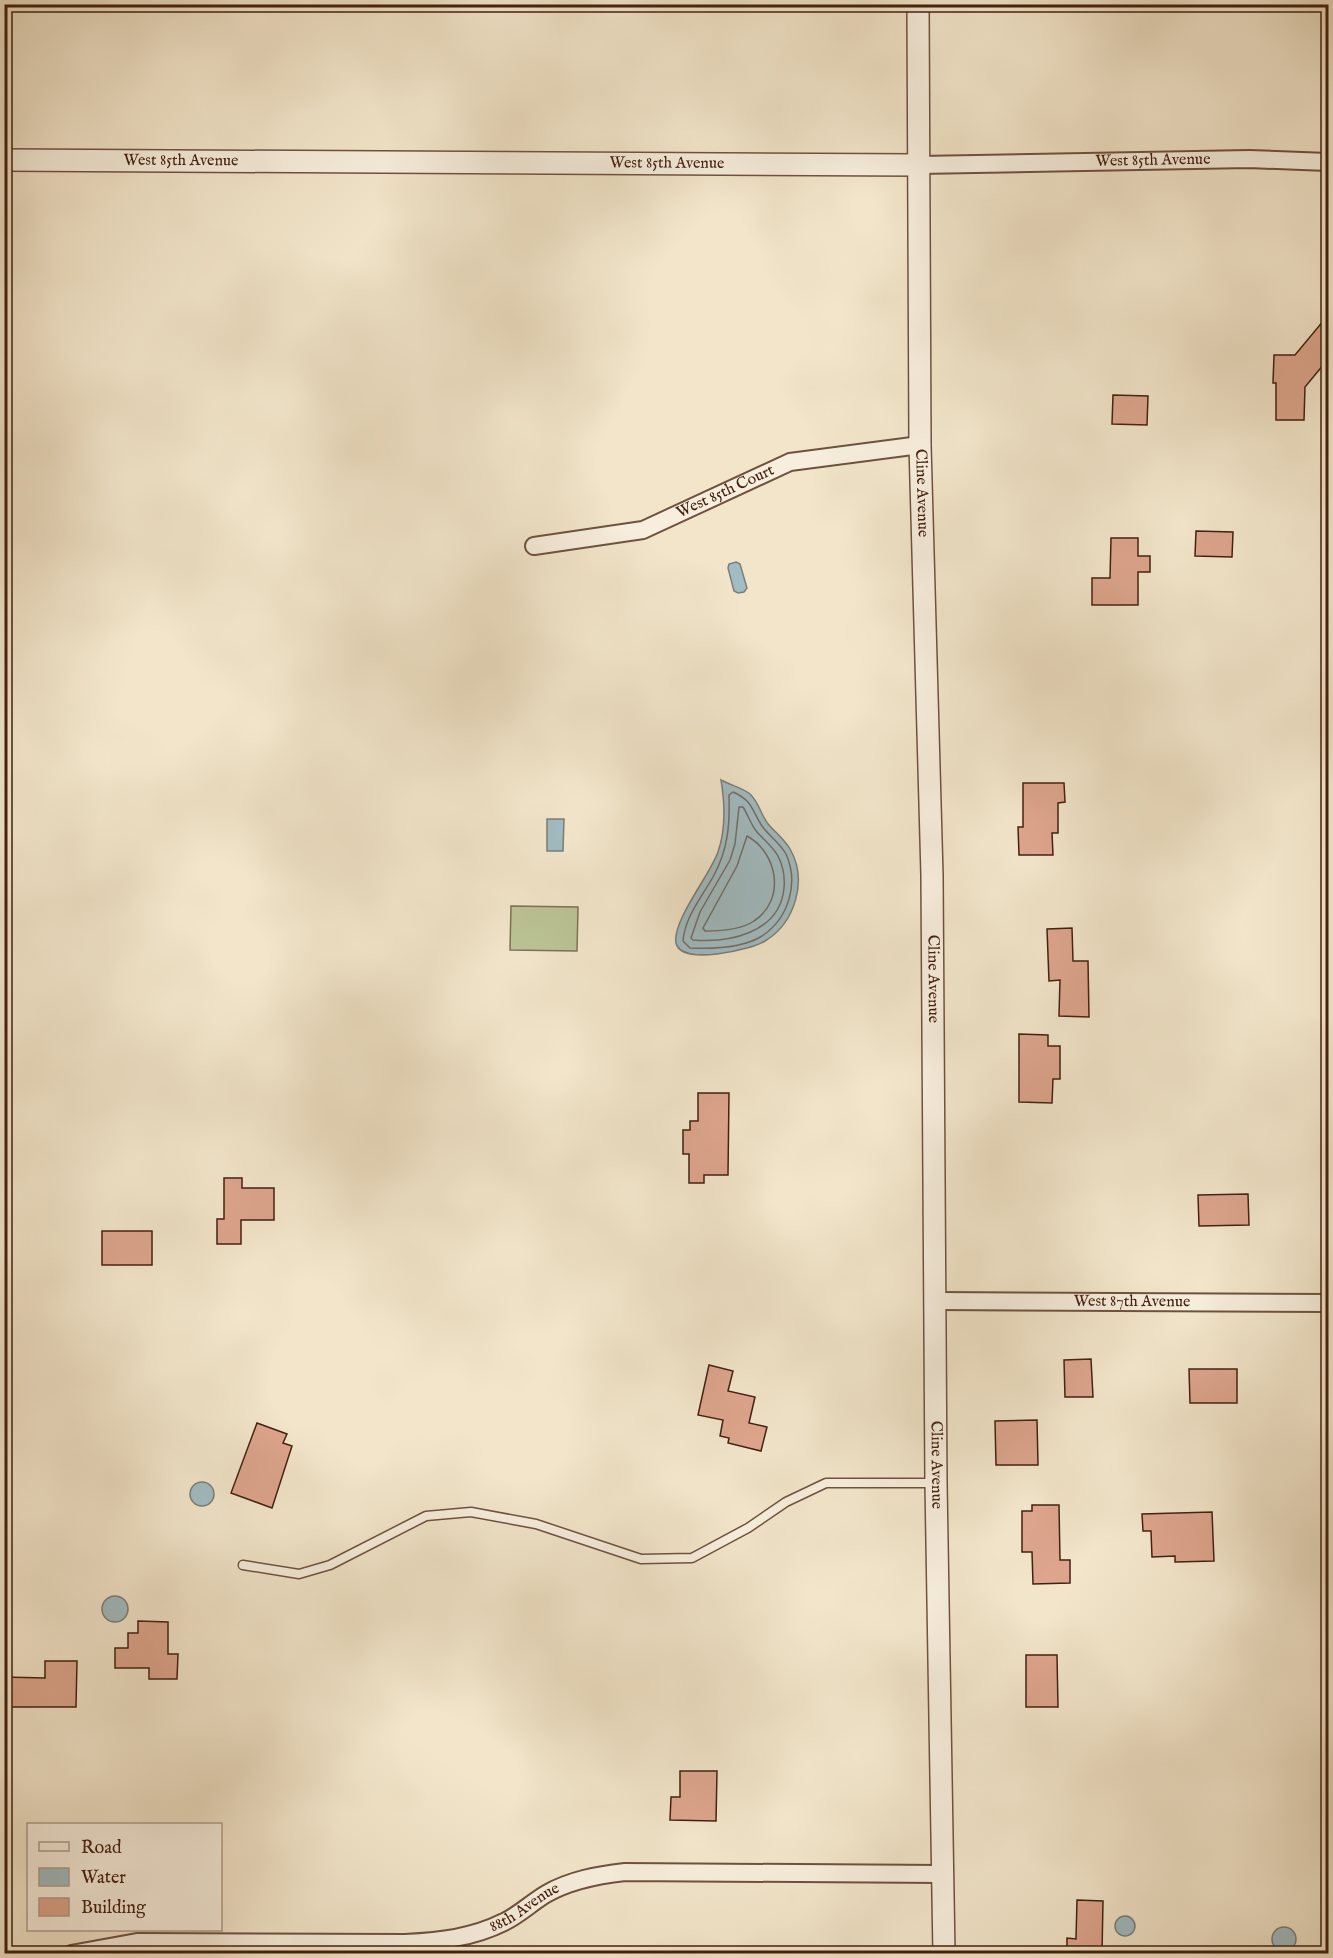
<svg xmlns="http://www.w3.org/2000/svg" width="1333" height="1958" font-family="'IM FELL English',serif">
<rect width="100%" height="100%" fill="#f2e5ca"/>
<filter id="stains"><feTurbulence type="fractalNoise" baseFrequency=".00333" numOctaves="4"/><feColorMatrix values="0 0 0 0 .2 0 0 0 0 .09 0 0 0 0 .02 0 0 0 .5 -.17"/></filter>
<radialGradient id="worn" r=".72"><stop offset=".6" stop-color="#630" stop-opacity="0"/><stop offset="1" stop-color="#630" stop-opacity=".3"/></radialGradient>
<path fill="#bbc496" stroke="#7f7252" stroke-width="1.5" d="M511,906L578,907L577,951L510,950Z"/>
<g fill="#a1bcc2" stroke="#7b7e7a" stroke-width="1.5">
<path d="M736,562L740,564L747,588L744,592L738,593L734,591L728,568L729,564Z"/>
<path d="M721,780C730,785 743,788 750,794C759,802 761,816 769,825C776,833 785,840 790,849C808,880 795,923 765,941C751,950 681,966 676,943C672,921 710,875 718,852C726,829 725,804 721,780Z"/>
<path d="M547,819H564L563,851H547Z"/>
<circle cx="202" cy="1494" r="12"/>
<circle cx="115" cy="1609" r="13"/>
<circle cx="1125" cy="1926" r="10"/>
<circle cx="1284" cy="1939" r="12"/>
</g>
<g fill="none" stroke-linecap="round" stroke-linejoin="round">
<g stroke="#726e68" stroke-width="1.5">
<path d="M733,792C753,801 751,809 762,826C769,836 780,843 786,854C799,883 789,918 762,936C743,948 713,949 690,948L683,941C685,917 701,898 713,877C728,850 730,825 729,795Z"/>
<path d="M739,807H743C748,815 751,825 757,832C764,840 773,847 778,856C783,866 785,878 784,888C780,933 729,943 693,940L691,938L700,912L730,860L735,844Z"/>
<path d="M747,836C778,853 786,900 754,921C741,930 720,931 705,931L703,928L737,866Z"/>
</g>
</g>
<g fill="#dda58d" stroke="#43210f" stroke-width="1.5">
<path d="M1329,314V358L1305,387L1304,420H1276V383H1273L1274,355H1295Z"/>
<path d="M1113,395L1148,396L1147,425L1112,424Z"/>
<path d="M1196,531L1233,532L1232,557L1195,556Z"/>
<path d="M1111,538H1138V556H1150V572H1138V605H1092V578H1110Z"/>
<path d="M1023,783H1064L1065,802L1058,803V833H1052L1053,855H1019L1018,827H1023Z"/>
<path d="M1072,928L1073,961H1088L1089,1017L1059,1016L1060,980L1049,981L1047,929Z"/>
<path d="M1019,1034L1048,1035V1046H1060V1079H1053L1052,1103L1019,1102Z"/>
<path d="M698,1093H729L728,1175H704V1183H689V1154H683V1130H690V1121H698Z"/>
<path d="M224,1178H242V1188H274V1220H241V1244H217V1219H224Z"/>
<path d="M1248,1194L1249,1225L1199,1226L1198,1195Z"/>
<rect x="102" y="1231" width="50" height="34"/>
<path d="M1091,1359L1093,1397H1065L1064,1360Z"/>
<path d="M709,1365L733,1371L728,1391L755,1397L749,1423L767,1427L761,1451L728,1443L729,1438L720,1436L723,1420L698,1415Z"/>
<path d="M1189,1369H1237V1403H1190Z"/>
<path d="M1037,1420L1038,1465H996L995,1421Z"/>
<path d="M257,1423L287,1434L283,1443L292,1446L272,1508L231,1493Z"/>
<path d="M1032,1505H1059L1060,1560H1070V1583L1033,1584L1032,1552H1022V1511H1032Z"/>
<path d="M1212,1512L1214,1561L1175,1562V1556L1152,1557L1151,1531H1143L1142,1514Z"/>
<path d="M138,1621L168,1622V1654H178L177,1679H149V1668H115V1648H128V1633H138Z"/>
<path d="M1026,1655H1057L1058,1707H1026Z"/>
<path d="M45,1661H77L76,1707H4V1677L45,1678Z"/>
<path d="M680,1771H717L716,1821L670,1820L671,1797H680Z"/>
<path d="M1077,1900L1103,1901L1102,1953H1067V1938L1076,1939Z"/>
</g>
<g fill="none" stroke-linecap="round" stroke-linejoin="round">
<defs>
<path id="service" d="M243,1565L299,1574L330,1565L426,1516L471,1512L536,1524L641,1559L692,1558L748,1528L786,1502L826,1483H936"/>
<g id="minor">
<path id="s1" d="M919,165L1249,159L1328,162"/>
<path id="s2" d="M534,546L643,530L790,462L920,445"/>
<path id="s3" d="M937,1301L1328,1303"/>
<path id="s4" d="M71,1954L137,1942L405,1943C440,1941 472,1938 504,1922C519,1915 531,1903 546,1894C570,1880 598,1875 625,1872L942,1874"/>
</g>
<g id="tertiary">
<path id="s5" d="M918,4L920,445L932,875L936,1483L944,1954"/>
<path id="s6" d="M4,160L919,165"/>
</g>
</defs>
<use href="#service" stroke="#6f523e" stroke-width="11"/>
<use href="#minor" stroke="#6f523e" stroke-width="20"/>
<use href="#tertiary" stroke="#6f523e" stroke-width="24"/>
<use href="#service" stroke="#f7eedd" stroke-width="8"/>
<use href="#minor" stroke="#f7eedd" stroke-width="16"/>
<use href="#tertiary" stroke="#f7eedd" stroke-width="21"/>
</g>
<g text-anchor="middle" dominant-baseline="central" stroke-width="4.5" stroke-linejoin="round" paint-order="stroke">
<g font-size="16" fill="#43210f" stroke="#f7eedd">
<text stroke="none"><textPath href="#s1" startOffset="234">West 85th Avenue</textPath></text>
<text stroke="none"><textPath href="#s6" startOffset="177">West 85th Avenue</textPath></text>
<text stroke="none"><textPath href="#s6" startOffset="663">West 85th Avenue</textPath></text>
<text stroke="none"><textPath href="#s2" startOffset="201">West 85th Court</textPath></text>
<text stroke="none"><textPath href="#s5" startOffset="489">Cline Avenue</textPath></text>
<text stroke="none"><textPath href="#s5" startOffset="975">Cline Avenue</textPath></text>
<text stroke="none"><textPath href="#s3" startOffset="195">West 87th Avenue</textPath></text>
<text stroke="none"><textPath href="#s5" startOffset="1461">Cline Avenue</textPath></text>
<text stroke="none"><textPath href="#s4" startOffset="462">88th Avenue</textPath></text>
</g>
</g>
<rect width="1333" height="1958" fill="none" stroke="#f2e5ca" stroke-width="24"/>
<rect x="6" y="6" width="1321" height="1946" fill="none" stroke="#43210f" stroke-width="3"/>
<rect x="12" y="12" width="1309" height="1934" fill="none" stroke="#43210f" stroke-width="1.5"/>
<rect x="27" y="1823" width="195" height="108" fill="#f7eedd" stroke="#af9c8b" stroke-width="1.5"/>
<rect x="39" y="1842" width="30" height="9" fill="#f7eedd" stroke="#af9c8b" stroke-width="1.5"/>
<text x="81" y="1853" font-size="18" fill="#43210f">Road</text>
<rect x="39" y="1868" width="30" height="18" fill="#a1bcc2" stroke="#af9c8b" stroke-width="1.5"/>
<text x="81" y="1883" font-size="18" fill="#43210f">Water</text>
<rect x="39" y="1898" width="30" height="18" fill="#dda58d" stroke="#af9c8b" stroke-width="1.5"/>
<text x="81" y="1913" font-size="18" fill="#43210f">Building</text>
<rect width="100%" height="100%" filter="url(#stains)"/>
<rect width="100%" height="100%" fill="url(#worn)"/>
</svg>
